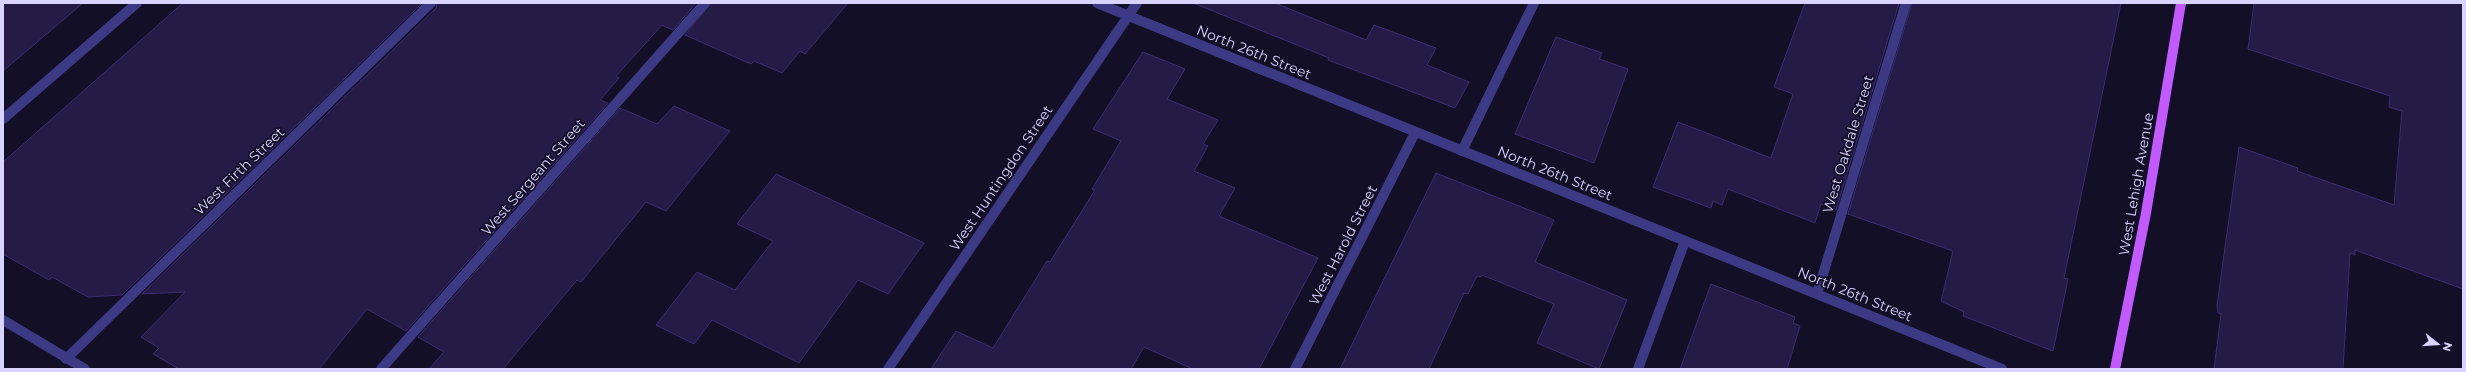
<svg xmlns="http://www.w3.org/2000/svg" width="2466" height="372" font-family="Montserrat,sans-serif">
<rect width="100%" height="100%" fill="#130f26"/>
<g fill="#241b47" stroke="#3b2d73">
<path d="M3,3H83L3,71Z"/>
<path d="M183,3H422L122,295L88,297L52,277L49,280L3,254V162Z"/>
<path d="M437,3H696L673,30L662,25L616,76L619,78L600,100L608,103L406,331L367,309L319,369H179L153,354L159,348L141,337L185,292L142,294L436,8Z"/>
<path d="M711,3H848L805,54L800,51L782,73L754,61L751,64L685,35Z"/>
<path d="M1193,3H1275L1366,40L1374,25L1436,48L1427,65L1469,82L1455,108L1328,60L1329,58Z"/>
<path d="M1805,3H1899L1836,210L1821,204L1815,223L1728,189L1722,205L1713,201L1711,208L1653,187L1678,122L1771,158L1793,94L1774,87Z"/>
<path d="M1912,3H2121L2064,278L2068,279L2053,351L1963,316L1964,312L1941,301L1953,251L1848,214Z"/>
<path d="M2254,3H2463V289L2355,250V255L2350,253L2343,369H2214L2221,314L2218,313L2217,305L2239,147L2298,168L2297,171L2394,205L2402,111L2389,107L2390,96L2248,49Z"/>
<path d="M1556,37L1602,53L1599,59L1628,69L1594,163L1515,134Z"/>
<path d="M1143,52L1185,69L1167,99L1218,120L1203,144L1208,146L1194,171L1235,188L1219,216L1318,258L1259,369H1193L1144,347L1131,369H931L956,331L993,348L1047,261L1050,262L1095,190L1092,189L1121,141L1093,129Z"/>
<path d="M674,106L730,131L666,211L646,202L581,282L577,280L503,369H429L444,352L418,337L620,108L657,124Z"/>
<path d="M1436,173L1554,220L1535,262L1627,300L1599,369L1537,343L1554,304L1482,275L1481,277L1477,276L1468,294L1464,293L1429,369H1340Z"/>
<path d="M776,174L924,243L888,294L858,280L799,363L712,320L694,344L656,325L697,272L735,290L773,241L737,224Z"/>
<path d="M1711,284L1795,317L1793,323L1800,326L1787,369H1680Z"/>
</g>
<g fill="none" stroke-linecap="round" stroke-linejoin="round">
<g stroke="#3d3a85" stroke-width="10">
<path d="M1097,3L2002,369"/>
<path d="M3,119L137,3"/>
<path d="M1462,151L1534,3"/>
<path d="M1817,294L1906,3"/>
<path d="M3,320L85,369"/>
<path d="M66,359L431,3"/>
<path d="M381,369L705,3"/>
<path d="M888,369L1137,3"/>
<path d="M1295,369L1415,133"/>
<path d="M1638,369L1685,241"/>
</g>
<path stroke="#c25bff" stroke-width="10" d="M2115,369L2146,213L2181,3"/>
</g>
<g text-anchor="middle" dominant-baseline="central" stroke-width="3.5" stroke-linejoin="round" paint-order="stroke">
<g font-size="14" fill="#d9d4ff" stroke="#130f26">
<text transform="translate(1254 52) rotate(22)">North 26th Street</text>
<text transform="translate(1848 144) rotate(-73)">West Oakdale Street</text>
<text transform="translate(239 171) rotate(-44)">West Firth Street</text>
<text transform="translate(1555 173) rotate(22)">North 26th Street</text>
<text transform="translate(533 177) rotate(-49)">West Sergeant Street</text>
<text transform="translate(1001 178) rotate(-56)">West Huntingdon Street</text>
<text transform="translate(2136 184) rotate(-80)">West Lehigh Avenue</text>
<text transform="translate(1343 245) rotate(-63)">West Harold Street</text>
<text transform="translate(1855 294) rotate(22)">North 26th Street</text>
</g>
</g>
<rect width="2466" height="372" fill="none" stroke="#d9d4ff" stroke-width="8"/>
<g transform="translate(2438 344) rotate(107)" stroke="#130f26" stroke-width="3" paint-order="stroke">
<path d="M0-3L7 15L0 10L-7 15Z" fill="#d9d4ff"/>
<text y="-6" font-size="11" font-weight="bold" text-anchor="middle" fill="#d9d4ff">N</text>
</g>
</svg>
